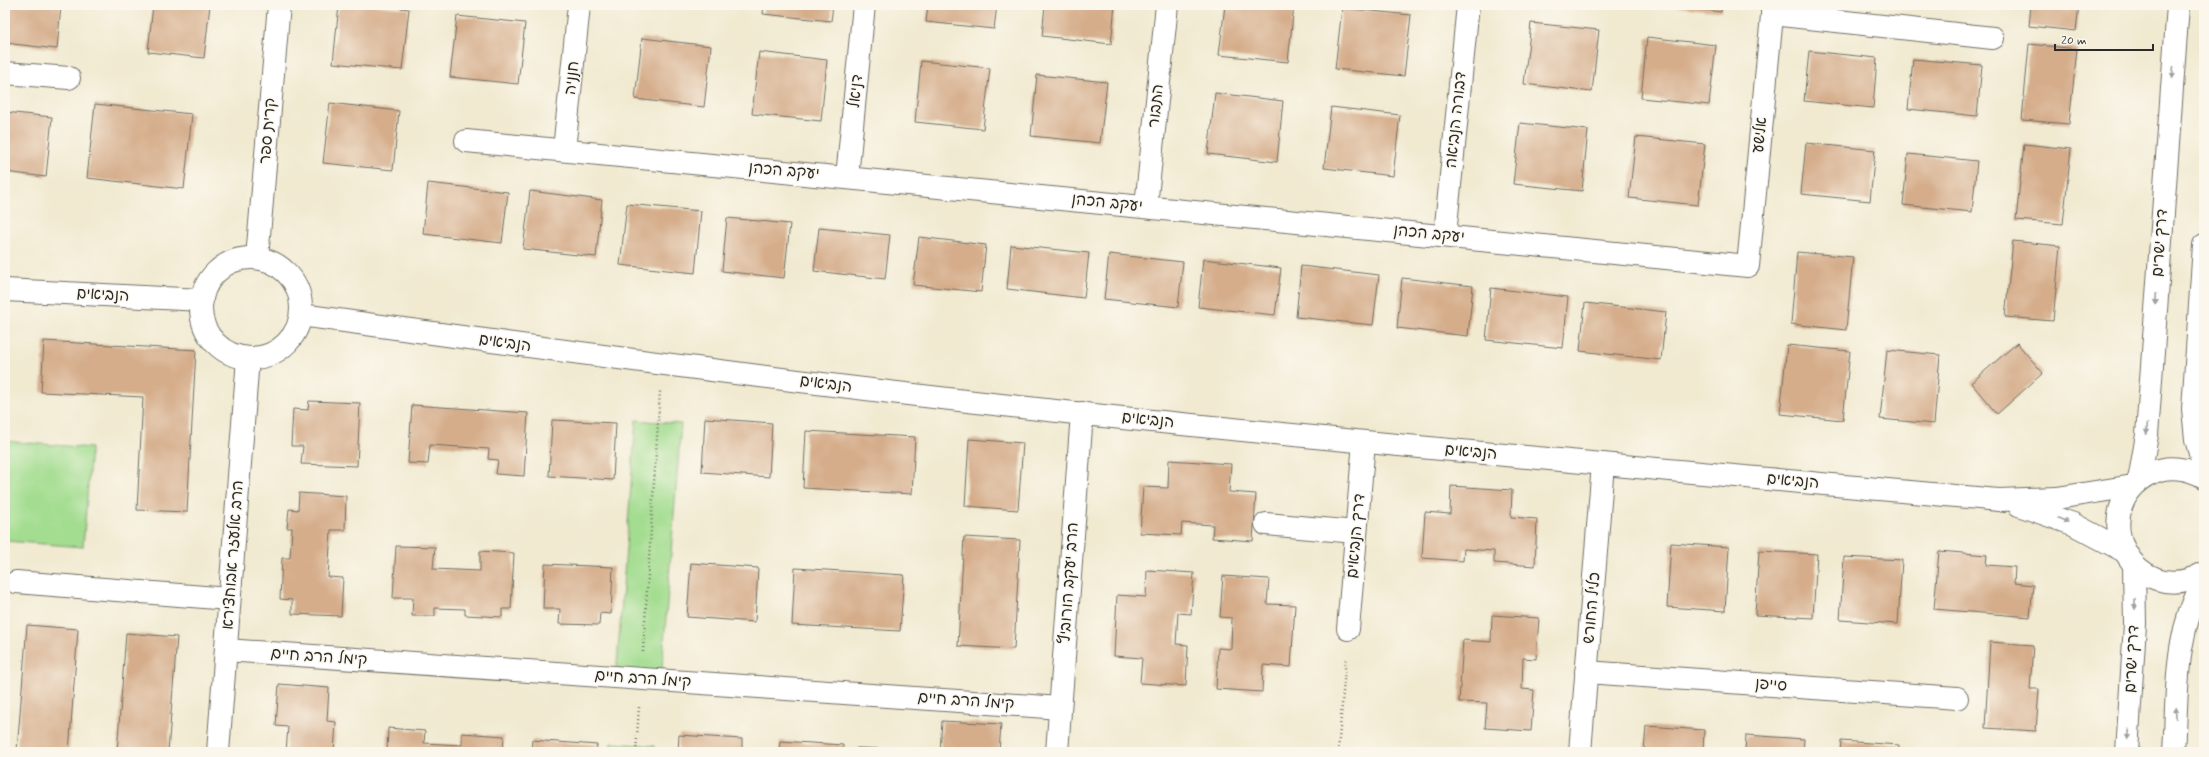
<svg xmlns="http://www.w3.org/2000/svg" width="2209" height="757" font-family="Mynerve,'Playpen Sans Hebrew',sans-serif">
<rect width="100%" height="100%" fill="#fbf7ec"/>
<filter id="ink" filterUnits="userSpaceOnUse"><feTurbulence type="fractalNoise" baseFrequency=".025" numOctaves="2"/><feDisplacementMap in="SourceGraphic" scale="8" xChannelSelector="R" yChannelSelector="G"/><feConvolveMatrix kernelMatrix="1 2 1 2 8 2 1 2 1" color-interpolation-filters="sRGB"/></filter>
<filter id="wash" filterUnits="userSpaceOnUse"><feTurbulence type="fractalNoise" baseFrequency=".012" numOctaves="4" result="noise"/><feDisplacementMap in="SourceGraphic" scale="16" xChannelSelector="R" yChannelSelector="G"/><feGaussianBlur stdDeviation="0.9" result="paint"/><feColorMatrix in="noise" values="0 0 0 0 0 0 0 0 0 0 0 0 0 0 0 0 0 1.4 0 .05"/><feComposite in="paint" operator="in"/></filter>
<g filter="url(#wash)">
<rect width="100%" height="100%" fill="#f1ead1"/>
<g fill="#a3dd90" stroke="#67845e">
<path d="M636,420L681,424L661,681L616,677Z"/>
<path d="M5,441L91,448L83,547L5,541Z"/>
<path d="M611,743L655,746V752H610Z"/>
</g>
<g id="blocks">
<g fill="#d5ad8b">
<path d="M5,5H61L57,49L5,43Z"/>
<path d="M153,5H210L204,58L148,52Z"/>
<path d="M339,5H374L409,9L402,70L333,63Z"/>
<path d="M764,5H833L831,21L763,14Z"/>
<path d="M928,5H997L994,29L926,22Z"/>
<path d="M1045,5H1115L1111,44L1042,36Z"/>
<path d="M1225,5H1294L1288,62L1219,55Z"/>
<path d="M1664,5H1722L1721,12Z"/>
<path d="M2031,5H2079L2076,31L2029,26Z"/>
<path d="M1342,8L1411,15L1404,76L1335,69Z"/>
<path d="M457,16L525,23L518,84L450,77Z"/>
<path d="M1531,23L1599,30L1592,92L1524,84Z"/>
<path d="M1647,37L1716,45L1709,105L1641,98Z"/>
<path d="M642,38L711,46L704,107L635,99Z"/>
<path d="M2029,44L2077,49L2069,124L2022,120Z"/>
<path d="M1809,51L1877,58L1873,108L1804,101Z"/>
<path d="M759,52L827,60L821,121L752,114Z"/>
<path d="M1913,59L1982,65L1977,116L1908,109Z"/>
<path d="M921,61L990,68L983,129L915,122Z"/>
<path d="M1037,75L1107,82L1100,143L1031,136Z"/>
<path d="M1215,93L1283,101L1277,162L1208,154Z"/>
<path d="M330,103L399,111L393,170L323,163Z"/>
<path d="M95,104L192,114L184,189L87,178Z"/>
<path d="M1331,107L1400,115L1393,176L1324,168Z"/>
<path d="M5,112L52,117L46,177L5,172Z"/>
<path d="M1520,123L1588,130L1582,191L1513,184Z"/>
<path d="M1636,137L1705,144L1698,205L1629,198Z"/>
<path d="M1806,143L1875,150L1870,201L1801,194Z"/>
<path d="M2024,144L2071,149L2063,224L2016,220Z"/>
<path d="M1908,154L1977,161L1972,212L1903,205Z"/>
<path d="M428,183L508,192L502,243L423,234Z"/>
<path d="M530,191L602,200L596,257L523,249Z"/>
<path d="M627,204L701,211L695,273L620,265Z"/>
<path d="M727,218L790,224L784,278L722,271Z"/>
<path d="M819,228L890,235L885,279L814,271Z"/>
<path d="M919,237L986,245L981,292L913,285Z"/>
<path d="M2013,241L2060,246L2053,321L2005,317Z"/>
<path d="M1011,245L1089,253L1084,298L1007,289Z"/>
<path d="M1797,252L1853,257L1846,330L1791,324Z"/>
<path d="M1109,254L1183,262L1178,307L1104,299Z"/>
<path d="M1203,259L1281,268L1275,315L1198,307Z"/>
<path d="M1301,266L1379,275L1373,325L1296,317Z"/>
<path d="M1402,278L1473,286L1468,336L1397,328Z"/>
<path d="M1491,288L1568,297L1563,348L1486,340Z"/>
<path d="M1585,303L1666,312L1661,360L1580,351Z"/>
<path d="M44,341L196,350L187,512L137,510L143,397L41,392Z"/>
<path d="M2017,343L2043,373L1997,414L1971,383Z"/>
<path d="M1787,345L1850,351L1843,420L1780,414Z"/>
<path d="M1887,350L1940,355L1934,424L1880,419Z"/>
<path d="M309,401L360,403L357,466L301,464L303,446H291L293,409L308,410Z"/>
<path d="M412,405L528,413L524,476L496,474L498,460L488,459L489,449L430,445L428,464L408,463Z"/>
<path d="M705,418L772,423L769,477L702,472Z"/>
<path d="M552,420L616,423L613,480L549,476Z"/>
<path d="M806,431L915,437L912,494L803,488Z"/>
<path d="M969,439L1023,443L1018,510L965,506Z"/>
<path d="M1169,460L1231,464L1229,492L1256,494L1253,541L1212,538L1213,525L1182,523L1181,535L1140,533L1143,487L1168,488Z"/>
<path d="M1451,486L1512,490L1511,517L1537,519L1535,566L1494,563V551L1464,549L1463,561L1422,558L1425,512L1450,514Z"/>
<path d="M299,493L346,496L345,530H331L328,577L343,578L341,616L292,614V600L280,599L282,558H290L292,528H287L289,509L298,510Z"/>
<path d="M964,537L1020,540L1014,649L958,646Z"/>
<path d="M1671,543L1729,547L1725,611L1667,607Z"/>
<path d="M396,546L435,547L433,569L480,571V551L514,553L511,609H502V617L465,615V609L435,608V616H412L413,598H393Z"/>
<path d="M1759,551L1817,554L1813,618L1755,615Z"/>
<path d="M1939,551L1987,555L1986,565L2015,567L2014,583L2033,585L2030,617L1934,609Z"/>
<path d="M1844,557L1902,560L1898,624L1840,620Z"/>
<path d="M691,563L758,568L755,622L687,617Z"/>
<path d="M545,564L613,567L611,614L600,613L599,625L559,624L560,609H543Z"/>
<path d="M795,568L904,575L900,631L792,625Z"/>
<path d="M1147,570L1194,573L1191,614L1178,613L1176,644L1188,645L1186,686L1140,683L1142,658L1114,656L1117,595L1146,597Z"/>
<path d="M1223,576L1269,579L1267,604L1295,605L1291,667L1263,665L1262,692L1216,689L1218,648L1231,649L1232,618L1220,617Z"/>
<path d="M1492,615L1539,618L1536,659L1523,658L1522,689L1534,690L1531,731L1485,728L1487,703L1459,702L1463,640L1491,642Z"/>
<path d="M27,625L78,629L69,752L17,751Z"/>
<path d="M126,633L177,637L168,752H117Z"/>
<path d="M1990,642L2033,645L2030,689H2039L2036,731L1985,728Z"/>
<path d="M279,684L329,688L327,721L336,722L334,752H286L288,727L276,726Z"/>
<path d="M942,721L1001,724L999,752H940Z"/>
<path d="M1646,726L1704,730L1703,752H1644Z"/>
<path d="M388,728L425,731L424,743L462,745V733L504,736L503,752H387Z"/>
<path d="M679,735L742,739V752H678Z"/>
<path d="M1746,735L1804,739L1803,752H1745Z"/>
<path d="M532,740L597,745L596,752H531Z"/>
<path d="M780,741L843,745V752H779Z"/>
<path d="M1841,741L1899,745V752H1840Z"/>
<path d="M857,748L888,749V752H857Z"/>
</g>
</g>
</g>
<g filter="url(#ink)">
<use href="#blocks" fill-opacity="0" stroke="#706e65" stroke-width="1"/>
<g fill="none" stroke-linecap="round" stroke-linejoin="round">
<defs>
<g id="minor">
<path d="M1772,14L1993,38"/>
<path d="M5,73L69,78"/>
<path d="M466,141L1748,266L1773,5"/>
<path d="M564,150L579,5"/>
<path d="M847,177L864,5"/>
<path d="M1146,206L1167,5"/>
<path d="M1445,235L1468,5"/>
<path d="M2204,245L2193,409L2196,439L2204,468"/>
<path d="M257,258L279,5"/>
<circle cx="251" cy="308" r="50"/>
<path d="M5,290L202,300"/>
<path d="M301,315C562,351 822,386 1084,414C1389,446 1694,472 1999,500L2057,498L2133,486"/>
<path d="M2204,477C2188,468 2168,465 2152,473C2081,509 2134,612 2204,573"/>
<path d="M2139,481L2147,435L2178,5"/>
<path d="M2019,505L2073,524L2124,551"/>
<path d="M1266,524L1356,532"/>
<path d="M16,582L229,599"/>
<path d="M1348,629L1364,442"/>
<path d="M226,650L1060,708"/>
<path d="M1586,672L1957,698"/>
<path d="M218,752L248,358"/>
<path d="M1057,752L1082,413"/>
<path d="M1580,752L1603,464"/>
<path d="M2127,752L2135,624L2134,565"/>
<path d="M2174,752C2178,692 2173,635 2204,581"/>
</g>
</defs>
<use href="#minor" stroke="#706e65" stroke-width="24"/>
<g stroke="#706e65" stroke-width="2.5" stroke-dasharray="1 3" stroke-linecap="butt">
<path d="M643,652L660,391"/>
<path d="M636,752L639,707"/>
<path d="M1338,752L1346,657"/>
</g>
<use href="#minor" stroke="#fff" stroke-width="22"/>
</g>
<defs><path id="oneway-solid" d="M-6-.8H1V-3.2L6.5 0L1 3.2V.8H-6Z"/></defs>
<g fill="#a0a0a0">
<use href="#oneway-solid" transform="translate(2173 72) rotate(95)"/>
<use href="#oneway-solid" transform="translate(2156 299) rotate(94)"/>
<use href="#oneway-solid" transform="translate(2147 429) rotate(94)"/>
<use href="#oneway-solid" transform="translate(2063 520) rotate(23)"/>
<use href="#oneway-solid" transform="translate(2135 604) rotate(90)"/>
<use href="#oneway-solid" transform="translate(2176 713) rotate(-87)"/>
<use href="#oneway-solid" transform="translate(2128 734) rotate(94)"/>
</g>
</g>
<g text-anchor="middle" dominant-baseline="central" stroke-width="3" stroke-linejoin="round" paint-order="stroke">
<g font-size="16" fill="#2b2b2b" stroke="#fbf7ec">
<text transform="translate(572 78) rotate(-84)">חנניה</text>
<text transform="translate(856 91) rotate(-84)">דניאל</text>
<text transform="translate(1156 106) rotate(-84)">התבור</text>
<text transform="translate(1456 120) rotate(-84)">דבורה הנביאה</text>
<text transform="translate(268 131) rotate(-85)">קרית ספר</text>
<text transform="translate(1760 135) rotate(-84)">אלישע</text>
<text transform="translate(784 171) rotate(5)">יעקב הכהן</text>
<text transform="translate(1107 203) rotate(6)">יעקב הכהן</text>
<text transform="translate(1429 234) rotate(6)">יעקב הכהן</text>
<text transform="translate(2160 243) rotate(-86)">דרך ישרים</text>
<text transform="translate(103 295) rotate(3)">הנביאים</text>
<text transform="translate(505 343) rotate(8)">הנביאים</text>
<text transform="translate(826 384) rotate(7)">הנביאים</text>
<text transform="translate(1148 420) rotate(6)">הנביאים</text>
<text transform="translate(1471 452) rotate(5)">הנביאים</text>
<text transform="translate(1793 481) rotate(5)">הנביאים</text>
<text transform="translate(1356 536) rotate(-85)">דרך הנביאים</text>
<text transform="translate(233 555) rotate(-86)">הרב אלעזר אבוחצירא</text>
<text transform="translate(1069 583) rotate(-86)">הרב יעקב הורוביץ</text>
<text transform="translate(1592 608) rotate(-85)">כליל החורש</text>
<text transform="translate(319 657) rotate(4)">קימל הרב חיים</text>
<text transform="translate(2132 659) rotate(-87)">דרך ישרים</text>
<text transform="translate(643 679) rotate(4)">קימל הרב חיים</text>
<text transform="translate(1771 685) rotate(4)">סייפן</text>
<text transform="translate(966 701) rotate(4)">קימל הרב חיים</text>
</g>
</g>
<rect width="2209" height="757" fill="none" stroke="#fbf7ec" stroke-width="20"/>
<path d="M2055 44v6h98v-6" fill="none" stroke="#2b2b2b" stroke-width="2"/>
<text x="2061" y="44" font-size="12" fill="#2b2b2b" stroke="#fbf7ec" stroke-width="3" paint-order="stroke">20 m</text>
</svg>
